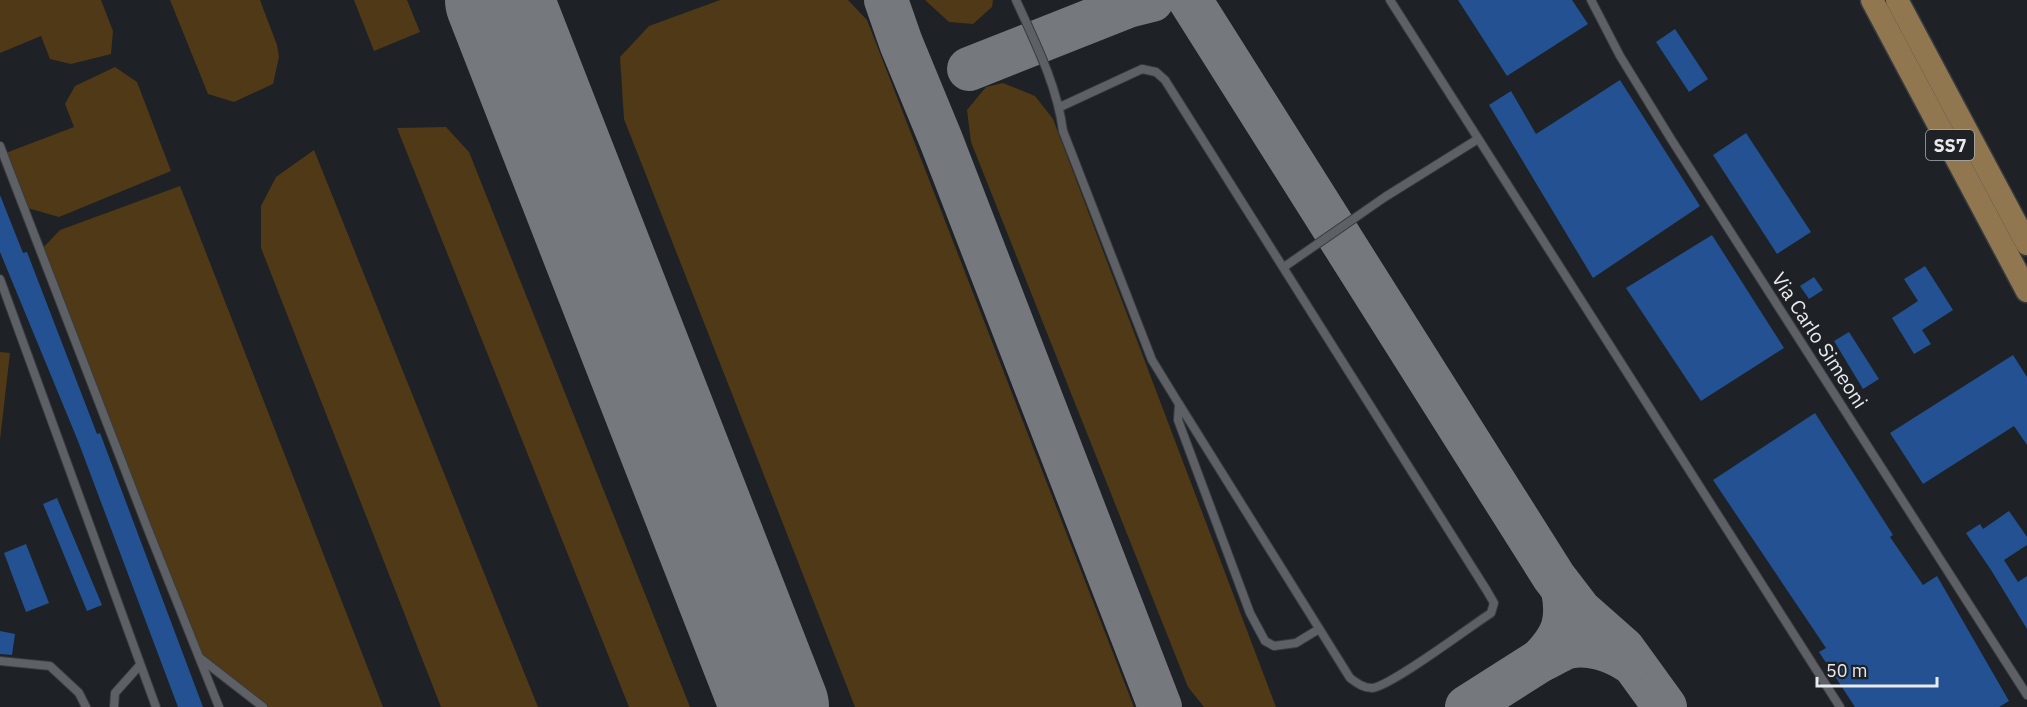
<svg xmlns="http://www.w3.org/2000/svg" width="2027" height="707" font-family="'IBM Plex Sans',sans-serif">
<rect width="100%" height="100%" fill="#1e2125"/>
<g fill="#503916">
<path d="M0,0H101L113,31L111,54L71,64L50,59L41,36L0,53Z"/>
<path d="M170,0H260L277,45L279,57L273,84L234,102L208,94Z"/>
<path d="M354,0H407L420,32L374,51Z"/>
<path d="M720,0H848L867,20L1134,707H855L624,119L620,57L649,26Z"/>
<path d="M925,0H993L992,7L973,24L949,22Z"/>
<path d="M115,67L137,82L171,171L59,217L24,207L3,154L74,127L65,104L75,86Z"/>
<path d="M1003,83L1035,96L1053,119L1276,707H1204L1188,687L971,142L967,110L986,87Z"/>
<path d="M446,127L469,152L690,707H629L397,128Z"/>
<path d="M314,150L538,707H441L261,248V206L276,177Z"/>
<path d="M180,186L383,707H263L199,657L40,251L60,230Z"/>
<path d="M0,352L10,353L0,440Z"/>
</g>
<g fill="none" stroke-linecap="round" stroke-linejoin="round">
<g stroke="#75787c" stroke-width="44">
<path d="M886,0L901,43L941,140L1160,707"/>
<path d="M1190,0L1554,577L1580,611L1623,649L1665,707"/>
<path d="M969,69L1128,6L1152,0"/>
<path d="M1563,590C1569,622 1563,637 1541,660C1550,656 1559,650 1568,647C1588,642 1612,650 1629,661"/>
<path d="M1467,707L1541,660"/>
</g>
<path stroke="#75787c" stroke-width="108" d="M499,0L775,707"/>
</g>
<g fill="#235191">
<path d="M1458,0H1572L1588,24L1507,76Z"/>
<path d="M1675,29L1708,79L1689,92L1656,42Z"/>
<path d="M1620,80L1700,206L1593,278L1489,105L1511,91L1536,134Z"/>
<path d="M1746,133L1811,232L1777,254L1713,155Z"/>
<path d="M0,195L23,253L27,252L97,434L100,433L203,707H178L78,441L0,252Z"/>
<path d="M1712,235L1784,348L1701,401L1626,288Z"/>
<path d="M1925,266L1953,310L1922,330L1931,344L1914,354L1892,318L1918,301L1904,279Z"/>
<path d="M1814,277L1823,290L1809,299L1800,286Z"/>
<path d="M1849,332L1879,379L1863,389L1834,341Z"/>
<path d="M2013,355L2027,377V445L2014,426L1923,484L1890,433Z"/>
<path d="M1815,413L1893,535L1890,537L1923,585L1937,576L2009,701L1999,707H1855L1819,652L1826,648L1713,480Z"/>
<path d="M57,498L102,605L87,611L43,504Z"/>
<path d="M2009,511L2027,537V545L2004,560L2018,582L2027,576V629L1991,570L1966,533L1980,524L1983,529Z"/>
<path d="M26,544L49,603L26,612L4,553Z"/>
<path d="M0,631L15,634L12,655L0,654Z"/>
</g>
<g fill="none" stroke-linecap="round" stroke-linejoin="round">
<defs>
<g id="lane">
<path d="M1016,0C1035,42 1057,85 1063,131L1152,360L1179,404L1178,420L1250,613L1265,641L1274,646L1296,643L1319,629"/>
<path d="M1390,0L1840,707"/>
<path d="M1591,0L1620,56L1671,139L2027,695"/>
<path d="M1060,107L1142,69L1156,72L1165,80L1487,591L1494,603L1491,613C1471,626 1390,687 1372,688C1363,688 1357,683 1350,678L1179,404"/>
<path d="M0,146L147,527L219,707"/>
<path d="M1284,267L1385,197L1478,139"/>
<path d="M0,279L156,707"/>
<path d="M200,658L263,707"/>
<path d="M0,661L50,666L79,693L86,707"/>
<path d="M114,707L115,693L140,665"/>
</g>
<g id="primary">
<path d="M1872,0L2027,291"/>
<path d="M1897,0L2027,244"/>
</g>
</defs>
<use href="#lane" stroke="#393c3f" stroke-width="10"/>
<use href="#primary" stroke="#393c3f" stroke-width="25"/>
<use href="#lane" stroke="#5d6065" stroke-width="8"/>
<use href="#primary" stroke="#91774f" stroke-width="22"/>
</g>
<g text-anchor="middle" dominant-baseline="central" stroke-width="4.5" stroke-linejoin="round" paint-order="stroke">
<rect fill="#1e2125" stroke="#abaeb1" stroke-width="1.5" x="1926" y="130" width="48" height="30" rx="4.5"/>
<g font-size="18" font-weight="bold" fill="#e8eaed">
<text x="1950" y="145">SS7</text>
</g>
<g font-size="20" fill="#e8eaed" stroke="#1e2125">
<text transform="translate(1820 340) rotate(57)">Via Carlo Simeoni</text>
</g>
</g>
<path d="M1817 677v9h120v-9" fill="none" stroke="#e8eaed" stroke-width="3"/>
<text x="1826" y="677" font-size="18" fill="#e8eaed" stroke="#1e2125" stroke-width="4.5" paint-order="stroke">50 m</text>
</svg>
